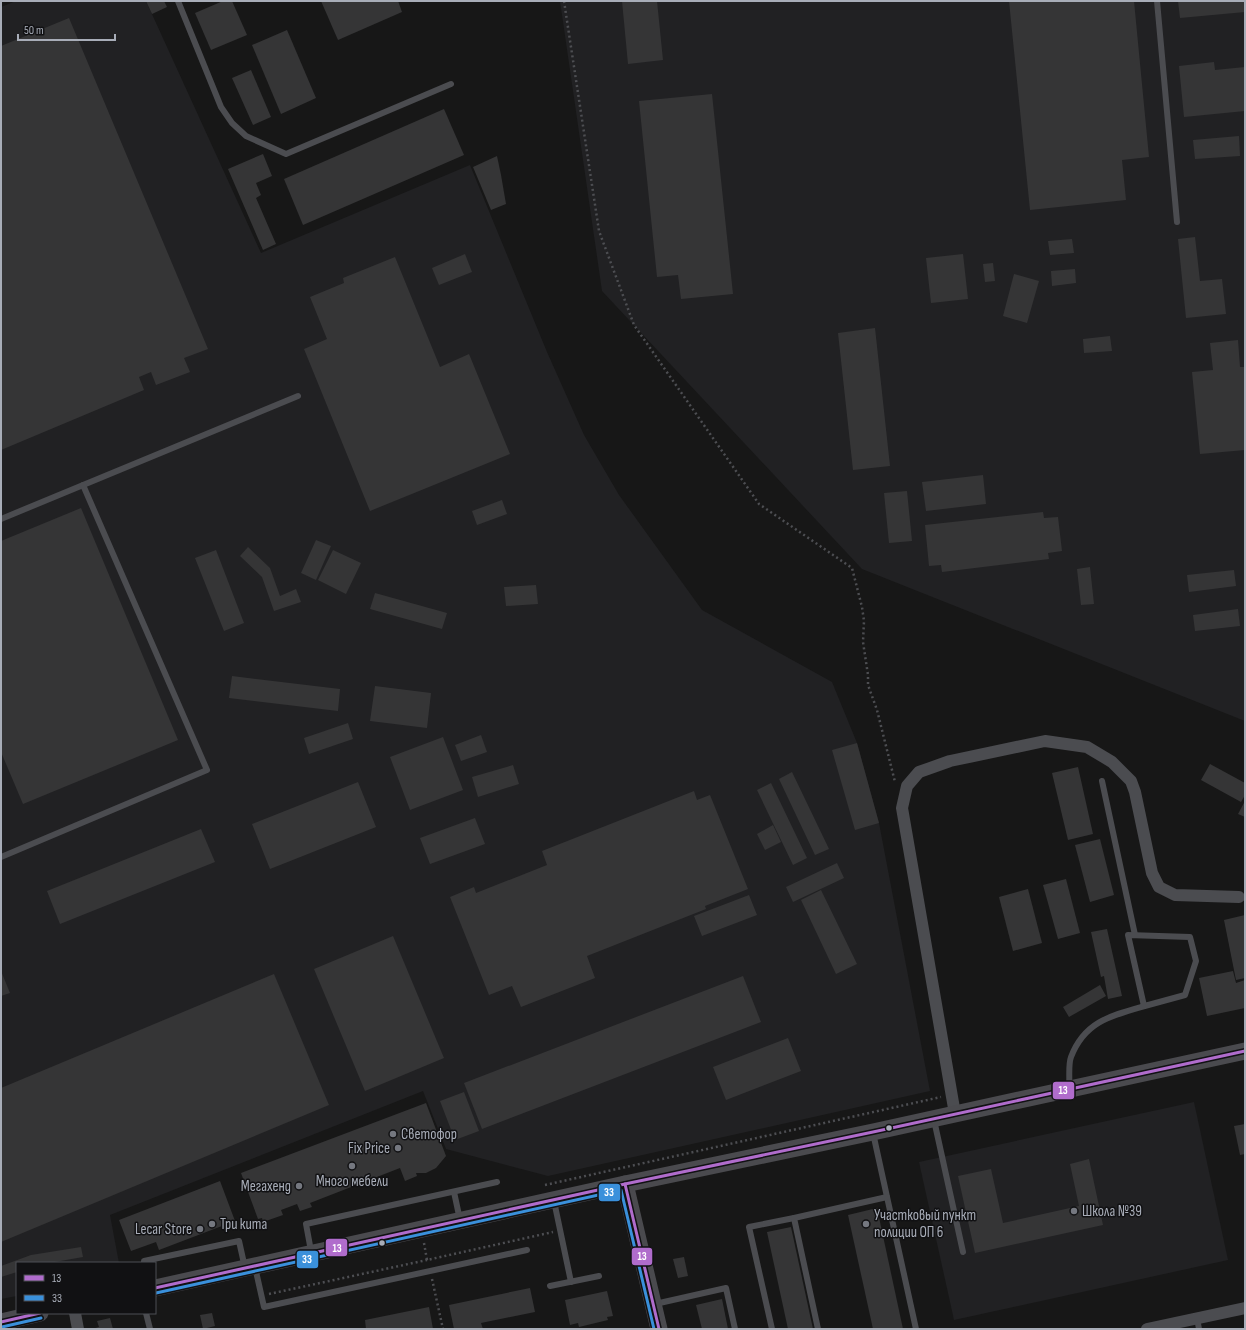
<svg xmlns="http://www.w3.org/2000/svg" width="1246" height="1330" font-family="'Sofia Sans Condensed',sans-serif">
<rect width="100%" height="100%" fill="#171717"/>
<g fill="#212123">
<path d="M16,1H146L261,253L470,165L547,352L584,435L619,495L702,610L832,682L857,743L879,823L930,1091L548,1176L446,1149L423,1091L110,1215L119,1263H17V1296L1,1299V7Z"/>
<path d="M560,1H1245V721L862,569L602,291Z"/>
<path d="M1194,1102L1228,1260L954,1320L919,1162Z"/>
</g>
<g fill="#353536">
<path d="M146,1H164L167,7L152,14Z"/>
<path d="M223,1H232L247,35L211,50L195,13Z"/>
<path d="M321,1H398L402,12L338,40Z"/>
<path d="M622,1H657L663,60L628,64Z"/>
<path d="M1009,1H1134L1149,157L1122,160L1126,200L1030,210Z"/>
<path d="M1178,1H1245V12L1180,18Z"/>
<path d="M69,18L208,349L184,358L190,372L156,385L151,372L139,377L144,390L1,450V46Z"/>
<path d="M287,30L316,98L281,114L252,45Z"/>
<path d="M1214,62L1215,70L1245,67V111L1184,117L1179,66Z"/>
<path d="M251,70L271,117L253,125L232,78Z"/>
<path d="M712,94L733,294L681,299L678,275L657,277L639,101Z"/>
<path d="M444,109L464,155L303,225L284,179Z"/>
<path d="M1239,136L1240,156L1195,159L1193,140Z"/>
<path d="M263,154L272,176L256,183L261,195L256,198L276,244L263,250L228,169Z"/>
<path d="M497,156L501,175L506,204L491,210L473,167Z"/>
<path d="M1195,237L1200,281L1222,279L1226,314L1186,318L1178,239Z"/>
<path d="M1072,239L1074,253L1050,255L1048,241Z"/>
<path d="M465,254L472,272L439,285L432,268Z"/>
<path d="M963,254L968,299L931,303L926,258Z"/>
<path d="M395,257L440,367L469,354L510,454L370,511L304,349L327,339L310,297L344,283L343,278Z"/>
<path d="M993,263L995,281L985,282L983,264Z"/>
<path d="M1075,269L1076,283L1052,286L1051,271Z"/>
<path d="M1014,274L1039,281L1027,323L1003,316Z"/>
<path d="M875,328L890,466L853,470L838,333Z"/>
<path d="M1110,336L1112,351L1084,353L1083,339Z"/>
<path d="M1238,340L1240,367H1245V450L1200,454L1192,372L1213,370L1210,343Z"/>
<path d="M983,475L986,504L926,511L922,482Z"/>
<path d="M907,491L912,541L889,543L884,493Z"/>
<path d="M502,500L507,514L477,525L472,511Z"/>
<path d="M81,508L178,740L23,804L1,752V541Z"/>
<path d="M1043,512L1044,518L1058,517L1062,551L1048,553L1049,559L942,572L941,565L929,566L925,525Z"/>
<path d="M316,540L331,546L316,580L301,573Z"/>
<path d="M248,547L270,568L280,596L296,589L301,602L274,611L262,577L240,556Z"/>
<path d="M216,550L244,623L224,631L195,558Z"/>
<path d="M333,550L361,563L346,594L318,580Z"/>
<path d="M1090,567L1094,604L1081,605L1077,569Z"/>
<path d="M1234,570L1236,586L1189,592L1187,575Z"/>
<path d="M536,585L538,604L506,606L504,587Z"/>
<path d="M375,593L447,613L442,629L370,609Z"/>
<path d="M1238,609L1240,626L1195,631L1193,615Z"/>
<path d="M232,676L340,689L338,711L229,698Z"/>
<path d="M375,686L431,693L427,728L370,721Z"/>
<path d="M348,723L353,739L309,754L304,738Z"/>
<path d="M481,735L487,752L461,761L455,745Z"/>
<path d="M443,737L463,790L410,810L390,757Z"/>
<path d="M857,743L879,823L855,830L832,750Z"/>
<path d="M1210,764L1245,783V795L1241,802L1201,780Z"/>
<path d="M513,765L519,784L478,797L472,777Z"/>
<path d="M1078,767L1093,834L1068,840L1052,773Z"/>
<path d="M792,772L829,849L815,855L779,779Z"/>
<path d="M358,782L376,827L270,869L252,824Z"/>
<path d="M771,783L807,858L793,865L757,790Z"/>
<path d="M694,791L697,800L710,795L748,889L705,906L706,909L587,956L595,978L521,1007L512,986L489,995L450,897L474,887L476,893L547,865L542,851Z"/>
<path d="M1245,801V817L1238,814Z"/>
<path d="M475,818L485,844L430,864L420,838Z"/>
<path d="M773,825L781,842L765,850L757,834Z"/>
<path d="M201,829L215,862L60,924L47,891Z"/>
<path d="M1100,839L1114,895L1090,902L1075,845Z"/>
<path d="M837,863L844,878L793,902L786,887Z"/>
<path d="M1066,879L1080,933L1058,939L1043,885Z"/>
<path d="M1028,889L1042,943L1013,951L999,897Z"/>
<path d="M821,890L857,964L836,974L801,900Z"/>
<path d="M749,895L757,915L702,936L694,916Z"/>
<path d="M1245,915V978L1236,980L1224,920Z"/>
<path d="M1107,929L1122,996L1108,999L1104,976L1101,977L1091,932Z"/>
<path d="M393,936L444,1058L365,1091L314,969Z"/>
<path d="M1,971L10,993L1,996Z"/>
<path d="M1233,971L1236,983L1245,980V1008L1207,1016L1199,978Z"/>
<path d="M274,974L329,1105L1,1242V1088Z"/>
<path d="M743,976L761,1022L482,1129L464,1083Z"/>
<path d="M1100,985L1106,996L1069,1017L1063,1007Z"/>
<path d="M788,1038L801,1071L726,1100L713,1067Z"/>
<path d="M464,1092L479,1131L455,1140L440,1101Z"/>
<path d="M426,1103L446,1156L436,1168L426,1173H416L417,1176L405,1181L400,1168L310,1203L312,1207L300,1211L297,1204L281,1210L283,1215L263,1222L262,1218L258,1219L241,1173Z"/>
<path d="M1245,1124V1154L1240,1155L1234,1126Z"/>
<path d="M1089,1159L1103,1225L975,1253L958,1176L991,1169L1003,1223L1079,1206L1070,1164Z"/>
<path d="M220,1181L235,1221L159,1250L156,1242L131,1251L119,1220Z"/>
<path d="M877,1208L903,1329H873L848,1215Z"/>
<path d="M791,1227L813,1329H788L767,1232Z"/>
<path d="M81,1247L83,1257L49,1263H17V1272L1,1277V1266L31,1255Z"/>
<path d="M684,1257L688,1276L678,1278L673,1259Z"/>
<path d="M530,1288L535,1312L481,1323L483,1329H454L449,1305Z"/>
<path d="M607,1291L613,1316L607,1317L608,1320L579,1327L578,1323L570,1325L565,1300Z"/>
<path d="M722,1299L728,1329H702L696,1305Z"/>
<path d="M429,1307L433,1329H366L365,1320Z"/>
<path d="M212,1313L215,1326L203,1329L200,1315Z"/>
<path d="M110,1318L113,1329H92L99,1327L97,1321Z"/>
</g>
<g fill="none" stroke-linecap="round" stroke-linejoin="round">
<g stroke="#4d4e52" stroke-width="2.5" stroke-dasharray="2 3" stroke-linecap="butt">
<path d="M564,1L599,231L634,325L759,504L852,568L862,607L864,621L863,642L868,675V685L877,710L895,782"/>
<path d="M545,1185L941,1097"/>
<path d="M424,1243L427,1260L553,1232"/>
<path d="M432,1279L443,1329"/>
<path d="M269,1294L427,1260L428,1262"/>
</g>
<g stroke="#4b4c50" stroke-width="6">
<path d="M178,1L221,107L232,123L246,136L286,154L451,84"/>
<path d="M1157,1L1177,222"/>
<path d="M1,519L298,396"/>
<path d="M1102,781L1135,935"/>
<path d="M1,857L207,770L83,485"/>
<path d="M1069,1087C1070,1078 1068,1065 1071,1057C1084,1023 1109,1016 1141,1007C1156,1003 1170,999 1185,995L1196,961L1190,937L1128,935L1144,1006"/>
<path d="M934,1120L963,1252"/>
<path d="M873,1133L916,1329"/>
<path d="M454,1192L460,1220"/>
<path d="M554,1201L571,1282"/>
<path d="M311,1251L306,1224L497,1182"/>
<path d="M144,1263V1261L239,1241L245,1268"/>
<path d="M255,1267L264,1307L527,1250"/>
<path d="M550,1286L599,1276"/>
<path d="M655,1304L726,1288L735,1329"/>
<path d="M146,1313L150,1329"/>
<path d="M1197,1318L1199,1329"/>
<path d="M772,1329L749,1227L794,1218"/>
<path d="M818,1329L794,1218L887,1197"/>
</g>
<g stroke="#4b4c50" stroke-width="12">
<path d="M955,1114L902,808L907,786L919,772L950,761L1045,741L1087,747L1112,762L1131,781L1135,792L1152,873L1159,887L1175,895L1239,897"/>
<path d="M75,1313L78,1329"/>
<path d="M1147,1329L1245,1308"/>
</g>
<g stroke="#4a4a4e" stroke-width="17">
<path d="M625,1184L659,1329"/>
<path d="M155,1288L625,1184L873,1132L955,1114L1245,1051"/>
<path d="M1,1322L40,1313"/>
</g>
<defs>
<g id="bus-1">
<path d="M625,1184L659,1329"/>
<path d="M155,1288L625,1184L873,1132L1245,1051"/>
<path d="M1,1322L40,1313"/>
</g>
<g id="bus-2">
<path d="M156,1293L621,1190L654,1329"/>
<path d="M2,1327L41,1318"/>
</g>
</defs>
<use href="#bus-1" stroke="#111113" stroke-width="6"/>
<use href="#bus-2" stroke="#111113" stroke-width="6"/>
<use href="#bus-1" stroke="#b06ccc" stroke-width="3"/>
<use href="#bus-2" stroke="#3a90db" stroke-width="3"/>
</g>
<g fill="#a8adb8" stroke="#111113" stroke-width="1.5">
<circle cx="889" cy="1128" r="3.5"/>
<circle cx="382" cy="1243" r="3.5"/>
</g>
<g fill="#757880" stroke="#111113" stroke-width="1.5">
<circle cx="393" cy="1134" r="4"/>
<circle cx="398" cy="1148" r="4"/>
<circle cx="352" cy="1166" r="4"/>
<circle cx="299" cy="1186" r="4"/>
<circle cx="1074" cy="1211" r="4"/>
<circle cx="212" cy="1224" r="4"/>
<circle cx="866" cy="1224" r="4"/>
<circle cx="200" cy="1229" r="4"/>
</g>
<g text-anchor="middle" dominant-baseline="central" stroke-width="3" stroke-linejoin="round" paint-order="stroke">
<g font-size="15" fill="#a8adb8" stroke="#111113" text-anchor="start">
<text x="401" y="1134">Светофор</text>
<text x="390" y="1148" text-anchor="end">Fix Price</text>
<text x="352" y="1181" text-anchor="middle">Много мебели</text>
<text x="291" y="1186" text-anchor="end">Мегахенд</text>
<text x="1082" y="1211">Школа №39</text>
<text x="874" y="1215">Участковый пункт<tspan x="874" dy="17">полиции ОП 6</tspan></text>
<text x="220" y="1224">Три кита</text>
<text x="192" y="1229" text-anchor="end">Lecar Store</text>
</g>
</g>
<g stroke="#111113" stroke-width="1.5">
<rect x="1052" y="1081" width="23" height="19" rx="4" fill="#b06ccc"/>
<rect x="598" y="1183" width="23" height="19" rx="4" fill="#3a90db"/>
<rect x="325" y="1238" width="23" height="19" rx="4" fill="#b06ccc"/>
<rect x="631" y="1247" width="22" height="19" rx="4" fill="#b06ccc"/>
<rect x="296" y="1250" width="23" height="19" rx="4" fill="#3a90db"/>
</g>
<g font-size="11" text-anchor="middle" font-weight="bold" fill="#fff">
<text x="1063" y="1094">13</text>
<text x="609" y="1196">33</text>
<text x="337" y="1252">13</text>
<text x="642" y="1260">13</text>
<text x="307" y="1263">33</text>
</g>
<rect width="1246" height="1330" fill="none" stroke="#a8adb8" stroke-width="4"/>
<rect x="16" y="1262" width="140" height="52" fill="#111113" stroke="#4d4f55"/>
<rect x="24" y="1275" width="20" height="6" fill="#b06ccc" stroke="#4d4f55"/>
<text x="52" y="1282" font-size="12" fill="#a8adb8">13</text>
<rect x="24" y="1295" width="20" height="6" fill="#3a90db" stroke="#4d4f55"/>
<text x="52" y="1302" font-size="12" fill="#a8adb8">33</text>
<path d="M18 34v6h97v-6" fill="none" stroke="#a8adb8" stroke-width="2"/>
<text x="24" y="34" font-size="12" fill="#a8adb8" stroke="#111113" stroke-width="3" paint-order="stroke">50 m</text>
</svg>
